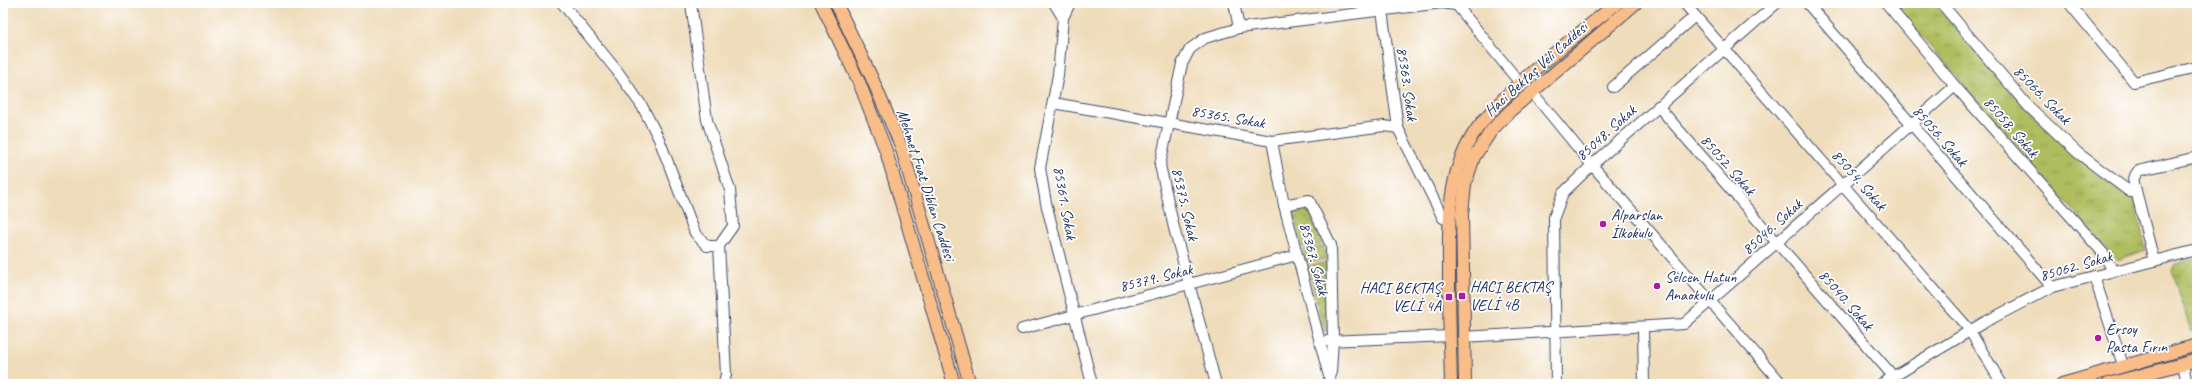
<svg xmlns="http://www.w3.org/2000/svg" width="2200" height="387" font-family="Caveat,sans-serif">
<defs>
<pattern id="grass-dots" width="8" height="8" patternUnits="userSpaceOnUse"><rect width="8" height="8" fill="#afbd5f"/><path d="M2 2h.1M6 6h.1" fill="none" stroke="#8e9a52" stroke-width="1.8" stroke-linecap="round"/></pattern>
<pattern id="park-tufts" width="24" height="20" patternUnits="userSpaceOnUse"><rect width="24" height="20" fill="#afbd5f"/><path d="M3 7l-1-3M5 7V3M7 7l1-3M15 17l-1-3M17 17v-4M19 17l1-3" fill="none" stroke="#8e9a52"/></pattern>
</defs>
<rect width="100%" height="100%" fill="#fff"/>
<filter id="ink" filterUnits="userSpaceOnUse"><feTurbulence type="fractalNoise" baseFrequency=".025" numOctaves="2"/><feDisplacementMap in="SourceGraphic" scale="8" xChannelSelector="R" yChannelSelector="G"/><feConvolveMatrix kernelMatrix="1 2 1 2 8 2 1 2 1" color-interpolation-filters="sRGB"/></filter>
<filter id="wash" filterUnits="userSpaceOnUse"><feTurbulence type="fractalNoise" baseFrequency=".012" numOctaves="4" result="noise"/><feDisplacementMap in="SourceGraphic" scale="16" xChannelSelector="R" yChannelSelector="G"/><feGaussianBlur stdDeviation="0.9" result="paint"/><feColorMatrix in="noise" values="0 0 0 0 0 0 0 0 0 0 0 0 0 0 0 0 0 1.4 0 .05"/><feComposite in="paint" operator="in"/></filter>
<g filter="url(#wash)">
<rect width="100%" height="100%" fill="#efdcba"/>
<g fill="url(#grass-dots)" stroke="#65765e">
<path d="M1625,3H1630L1510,106L1488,128L1467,163L1460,188L1457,213L1460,384H1456L1453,213L1457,187L1464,161L1485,126L1507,103Z"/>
<path d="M1307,207L1322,244L1302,247L1293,211Z"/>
<path d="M1327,262V331H1324L1308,266Z"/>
<path d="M2197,350V355L2089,384H2076Z"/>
</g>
<g fill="url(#park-tufts)" stroke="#65765e">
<path d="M1892,3H1934L2035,118L2100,176L2134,199L2146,250L2117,260Z"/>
<path d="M1324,246L1326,259L1306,262L1303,250Z"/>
<path d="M2197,258V329L2191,331L2172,270L2175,264Z"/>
</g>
</g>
<g filter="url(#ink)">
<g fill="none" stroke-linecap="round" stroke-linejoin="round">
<defs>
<g id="minor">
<path d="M562,3L618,72L642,106L659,139L695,233L707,246H719"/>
<path d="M691,3L707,120L730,190L733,226L719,246L726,374L724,384"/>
<path d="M1054,3L1063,18"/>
<path d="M1070,3L1063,18L1058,75L1040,168L1046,203L1092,384"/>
<path d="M1234,3L1239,28"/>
<path d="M1455,3L1520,83"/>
<path d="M1684,3L1968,328L2002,384"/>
<path d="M1807,3L2052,287"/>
<path d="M1886,3L1955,86L2103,253L2113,271"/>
<path d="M1941,3L2028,106L2078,153L2130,192L2136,191"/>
<path d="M2069,3L2134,82L2197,67"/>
<path d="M1382,10L1398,128L1443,218L1449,220"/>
<path d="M1613,87L1695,16"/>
<path d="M1532,92L1592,165L1782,384"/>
<path d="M1053,103L1272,141L1384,126L1398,128"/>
<path d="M1658,106L1893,376"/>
<path d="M1272,141L1284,205L1331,384"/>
<path d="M1284,205L1309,200L1331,245L1333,340L1331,372"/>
<path d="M2154,261L2133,179L2138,171L2197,157"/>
<path d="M2094,276L2123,365"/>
<path d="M1643,327L1644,384"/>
<path d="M1022,329L1297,255"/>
<path d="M1463,337L1684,324L1955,86"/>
<path d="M1327,341L1450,336"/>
<path d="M2183,364L2187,384"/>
<path d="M1216,384L1174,228L1160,165L1182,64L1190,49L1205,38L1239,28L1442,3L1455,5"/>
<path d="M1556,384L1554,217L1563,193L1592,165L1777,3"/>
<path d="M1881,384L1983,323L2052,287L2197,250"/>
</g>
<g id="major">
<path d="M821,3L859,82L886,151L954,384"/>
<path d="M836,3L871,76L901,146L970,384"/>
<path d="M1451,384C1450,349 1449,313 1449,278C1449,224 1445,166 1483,121C1521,76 1571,41 1617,3"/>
<path d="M1465,384L1462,214L1465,184L1474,157L1491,131L1510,111L1636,3"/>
<path d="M2062,384L2197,345"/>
<path d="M2108,384L2197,360"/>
</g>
</defs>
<use href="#minor" stroke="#3b496c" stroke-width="12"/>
<use href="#major" stroke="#3b496c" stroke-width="14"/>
<use href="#minor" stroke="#fff" stroke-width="10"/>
<use href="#major" stroke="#f8bd89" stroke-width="12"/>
</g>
</g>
<g fill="#b5179e" stroke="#fff" stroke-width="1.5">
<circle cx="1603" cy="224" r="4"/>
<circle cx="1657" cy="286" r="4"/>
<rect x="1458" y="292" width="8" height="8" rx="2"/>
<rect x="1445" y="293" width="8" height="8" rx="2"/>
<circle cx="2098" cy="338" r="4"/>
</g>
<g text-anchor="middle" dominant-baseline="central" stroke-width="3.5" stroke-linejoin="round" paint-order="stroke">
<g font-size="16" fill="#1b2f5e" stroke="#fff">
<text transform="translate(1536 69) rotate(-42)">Haci Bektaş Veli Caddesi</text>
<text transform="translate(1407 84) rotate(82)">85363. Sokak</text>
<text transform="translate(2042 95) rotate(46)">85066. Sokak</text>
<text transform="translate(1228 117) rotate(10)">85365. Sokak</text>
<text transform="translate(2011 127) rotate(49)">85058. Sokak</text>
<text transform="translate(1606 133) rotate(-42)">85048. Sokak</text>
<text transform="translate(1940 136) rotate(49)">85056. Sokak</text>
<text transform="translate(1728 165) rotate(49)">85052. Sokak</text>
<text transform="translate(1859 180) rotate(49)">85054. Sokak</text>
<text transform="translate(926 185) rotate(72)">Mehmet Fuat Diblan Caddesi</text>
<text transform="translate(1065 203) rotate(80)">85361. Sokak</text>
<text transform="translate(1185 204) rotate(77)">85375. Sokak</text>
<text transform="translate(1772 227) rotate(-42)">85046. Sokak</text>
<text transform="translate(1314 259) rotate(75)">85367. Sokak</text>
<text transform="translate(2076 266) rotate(-16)">85062. Sokak</text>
<text transform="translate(1156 278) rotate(-14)">85379. Sokak</text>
<text transform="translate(1846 300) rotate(49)">85040. Sokak</text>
</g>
<g font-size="16" fill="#1b2f5e" stroke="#fff" text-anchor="start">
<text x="1611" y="215">Alparslan<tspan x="1611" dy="18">İlkokulu</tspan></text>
<text x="1665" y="277">Selcen Hatun<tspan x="1665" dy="18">Anaokulu</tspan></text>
<text x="1470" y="287">HACI BEKTAŞ<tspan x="1470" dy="18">VELİ 4B</tspan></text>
<text x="1441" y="288" text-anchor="end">HACI BEKTAŞ<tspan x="1441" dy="18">VELİ 4A</tspan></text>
<text x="2106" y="329">Ersoy<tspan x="2106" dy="18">Pasta Fırın</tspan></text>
</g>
</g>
<rect width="2200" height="387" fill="none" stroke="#fff" stroke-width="16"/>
</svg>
